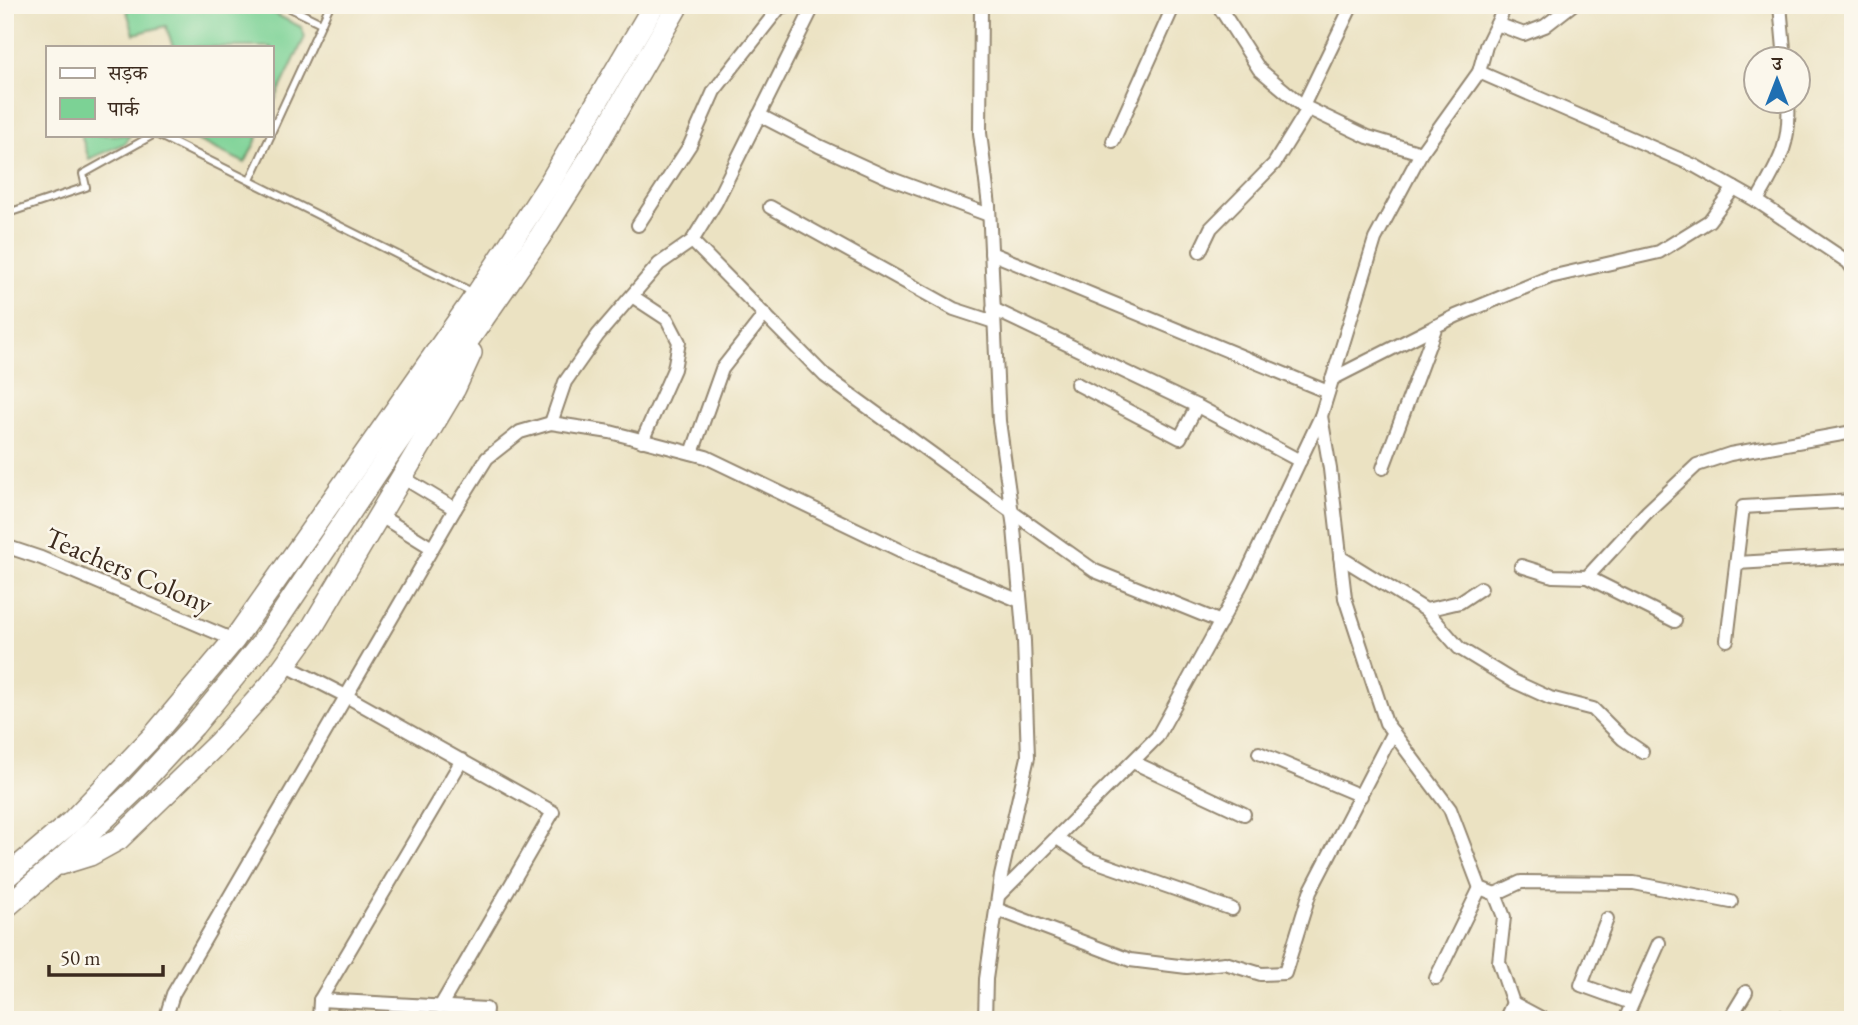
<svg xmlns="http://www.w3.org/2000/svg" width="1858" height="1025" font-family="'EB Garamond','Noto Serif Devanagari',serif">
<rect width="100%" height="100%" fill="#fbf7ec"/>
<filter id="ink" filterUnits="userSpaceOnUse"><feTurbulence type="fractalNoise" baseFrequency=".0143" numOctaves="2"/><feDisplacementMap in="SourceGraphic" scale="14" xChannelSelector="R" yChannelSelector="G"/><feConvolveMatrix kernelMatrix="1 2 1 2 8 2 1 2 1" color-interpolation-filters="sRGB"/></filter>
<filter id="wash" filterUnits="userSpaceOnUse"><feTurbulence type="fractalNoise" baseFrequency=".00686" numOctaves="4" result="noise"/><feDisplacementMap in="SourceGraphic" scale="28" xChannelSelector="R" yChannelSelector="G"/><feGaussianBlur stdDeviation="1.57" result="paint"/><feColorMatrix in="noise" values="0 0 0 0 0 0 0 0 0 0 0 0 0 0 0 0 0 1.4 0 .05"/><feComposite in="paint" operator="in"/></filter>
<g filter="url(#wash)">
<rect width="100%" height="100%" fill="#ebe2c2"/>
<g fill="#7cd295" stroke="#5c7e5a" stroke-width="2">
<path d="M125,5H257L301,27L305,37L271,108V47H173L166,26L134,34Z"/>
<path d="M81,135H130L126,143L89,159Z"/>
<path d="M186,135H259L245,163Z"/>
</g>
</g>
<g filter="url(#ink)">
<g fill="none" stroke-linecap="round" stroke-linejoin="round">
<defs>
<g id="service">
<path d="M284,5L321,23"/>
<path d="M271,133L330,5"/>
<path d="M158,135L472,292"/>
<path d="M250,180L271,135"/>
<path d="M5,214L86,187L83,174L153,135"/>
</g>
<g id="minor">
<path d="M981,5L980,133L989,206L999,421L1014,528L1024,641L1028,757L1001,876L986,979L985,1020"/>
<path d="M1218,5L1259,69L1303,106L1368,137L1421,153"/>
<path d="M1780,5L1785,60"/>
<path d="M1497,24L1524,34L1545,26L1572,5"/>
<path d="M1479,72L1695,166L1757,201L1848,262L1853,269"/>
<path d="M1303,106L1352,5"/>
<path d="M759,115L819,146L889,178L989,215"/>
<path d="M1113,141L1174,5"/>
<path d="M1757,201C1778,164 1791,146 1788,102"/>
<path d="M770,207L954,309L994,322"/>
<path d="M638,225L690,145L714,91L780,7L790,5"/>
<path d="M692,241L825,376L1012,512L1095,571L1221,622"/>
<path d="M1200,251L1211,228L1274,164L1308,109"/>
<path d="M991,253L1328,392"/>
<path d="M632,296L667,319L679,342L674,369L642,441"/>
<path d="M993,309L1201,408L1300,461"/>
<path d="M1332,379L1456,316L1550,277L1659,252L1709,221L1734,188"/>
<path d="M1077,384L1180,438L1197,406"/>
<path d="M1321,416L1330,469L1345,598L1386,723L1450,809L1480,888L1495,894L1504,917L1499,962L1513,1003L1545,1020"/>
<path d="M551,423L565,382L598,335L659,264L692,241L716,202L814,5"/>
<path d="M692,453L722,369L765,314"/>
<path d="M1383,468L1436,326"/>
<path d="M402,477L455,509"/>
<path d="M379,515L432,548"/>
<path d="M5,546L41,558L234,640"/>
<path d="M1340,557L1426,610L1460,602L1481,588"/>
<path d="M1737,563L1853,556"/>
<path d="M1521,566L1553,576L1587,577L1675,621"/>
<path d="M1587,577L1648,511L1697,465L1730,454L1853,432"/>
<path d="M1426,610L1459,648L1513,681L1550,698L1593,709L1623,739L1642,752"/>
<path d="M1727,640L1743,507L1853,501"/>
<path d="M285,665L346,696L553,812L440,1007"/>
<path d="M1259,753L1361,796"/>
<path d="M1133,762L1244,814"/>
<path d="M1057,838L1089,859L1232,909"/>
<path d="M1495,894L1521,882L1634,883L1731,902"/>
<path d="M999,895L1157,737L1242,583L1321,416L1375,239L1421,153L1479,72L1486,46L1506,5"/>
<path d="M996,909L1130,960L1187,967L1225,963L1261,974L1285,973L1310,892L1393,732"/>
<path d="M1607,919L1581,985L1631,1003"/>
<path d="M1436,978L1480,888"/>
<path d="M320,1000L486,1009L485,1020"/>
<path d="M165,1020L173,994L455,509L487,458L520,432L551,423L610,432L706,457L910,555L1020,601"/>
<path d="M319,1020L320,1000L462,760"/>
<path d="M1505,1020L1513,1003"/>
<path d="M1625,1020L1659,943"/>
<path d="M1729,1020L1746,992"/>
<path d="M1777,1020L1779,1017"/>
</g>
<g id="trunk">
<path d="M61,864L90,855L119,839L219,742L271,684L313,626L455,388L471,353"/>
<path d="M5,878L71,822L154,735L234,640L477,294L549,184L654,5"/>
<path d="M5,908L63,858L135,790L194,726L262,643L386,459L539,238L590,157L678,5"/>
</g>
</defs>
<use href="#service" stroke="#938670" stroke-width="10"/>
<use href="#minor" stroke="#938670" stroke-width="16"/>
<use href="#trunk" stroke="#938670" stroke-width="24"/>
<use href="#service" stroke="#fff" stroke-width="6"/>
<use href="#minor" stroke="#fff" stroke-width="12"/>
<use href="#trunk" stroke="#fff" stroke-width="21"/>
</g>
</g>
<g text-anchor="middle" dominant-baseline="central" stroke-width="5" stroke-linejoin="round" paint-order="stroke">
<g font-size="28" fill="#3b2a1e" stroke="#fbf7ec">
<text transform="translate(129 570) rotate(23)">Teachers Colony</text>
</g>
</g>
<rect width="1858" height="1025" fill="none" stroke="#fbf7ec" stroke-width="28"/>
<rect x="46" y="46" width="228" height="91" fill="#fbf7ec" stroke="#aea59a" stroke-width="2"/>
<rect x="60" y="68" width="35" height="10" fill="#ffffff" stroke="#aea59a" stroke-width="2"/>
<text x="108" y="80" font-size="21" fill="#3b2a1e">सड़क</text>
<rect x="60" y="98" width="35" height="21" fill="#7cd295" stroke="#aea59a" stroke-width="2"/>
<text x="108" y="116" font-size="21" fill="#3b2a1e">पार्क</text>
<g transform="translate(1777 80)"><circle r="33" fill="#fbf7ec" stroke="#aea59a" stroke-width="2"/>
<path d="M0-5L12 26L0 18L-12 26Z" fill="#1f6fb2"/>
<text y="-10" font-size="19" font-weight="bold" text-anchor="middle" fill="#3b2a1e">उ</text>
</g>
<path d="M49 965v10h114v-10" fill="none" stroke="#3b2a1e" stroke-width="3.5"/>
<text x="60" y="965" font-size="21" fill="#3b2a1e" stroke="#fbf7ec" stroke-width="5" paint-order="stroke">50 m</text>
</svg>
